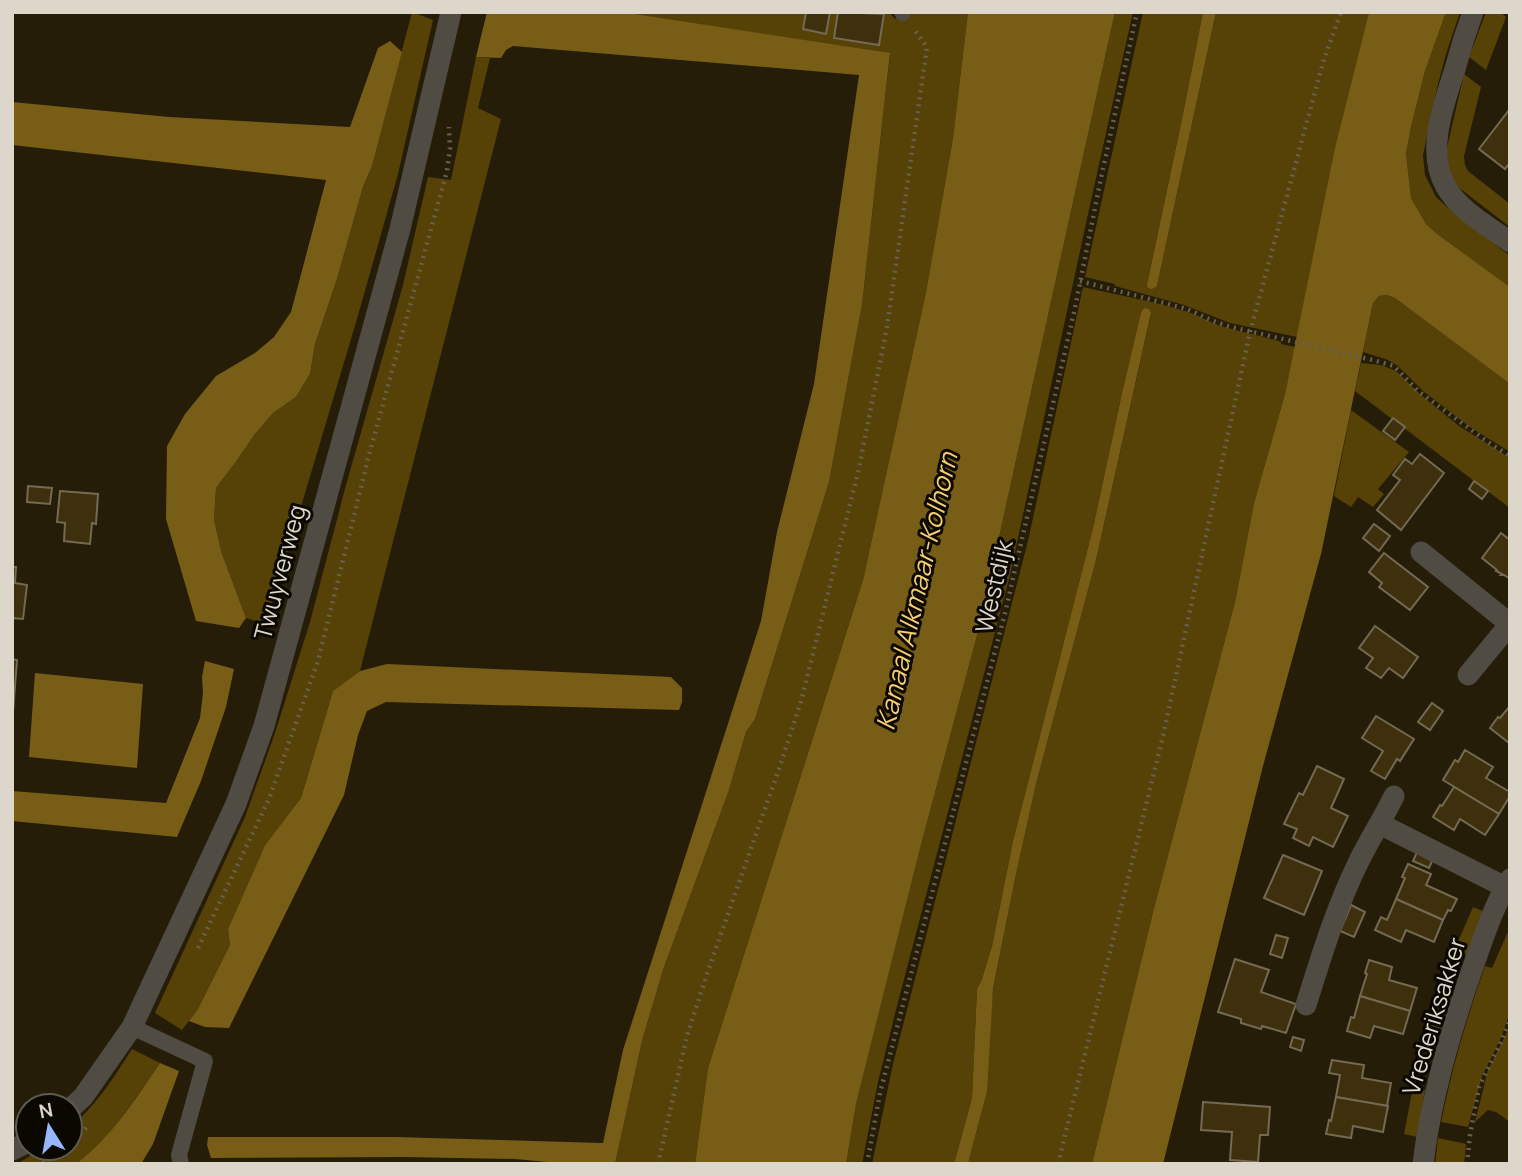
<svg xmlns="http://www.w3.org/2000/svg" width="1522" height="1176" font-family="Manrope,sans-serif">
<rect width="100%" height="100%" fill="#251d08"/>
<g fill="#564107">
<path d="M412,12L433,20L398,174L357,319L266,624L246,618L221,551L214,519L216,488L235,463L255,434L273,413L296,397L310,374L315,344L337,279L363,187L372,166Z"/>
<path d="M622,12H889L895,19L903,12H968L953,138L926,292L863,580L708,1068L695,1164H615L642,1041L663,970L729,790L746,732L755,719L829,482L862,305L890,54Z"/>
<path d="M1115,12H1133L1088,214L1010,575L897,1006L878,1082L862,1164H846L856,1104L922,841L979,628Z"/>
<path d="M1143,12H1203L1182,119L1147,283L1157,286L1216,12H1369L1335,147L1297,337L1230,323L1184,305L1115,286V284L1085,277Z"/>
<path d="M1446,12H1460L1446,54L1438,84L1423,155L1425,175L1436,197L1447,207L1510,256V287L1436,233L1426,224L1411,198L1406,153L1411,127L1425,71Z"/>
<path d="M1486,12H1500L1506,17L1486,70L1469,57Z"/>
<path d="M476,57L490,58L478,108L501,119L360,671L333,691L301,798L265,845L228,929L230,945L198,1009L182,1030L155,1013L245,817L275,733L310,622L346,485L403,285L428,177L451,180Z"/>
<path d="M1464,74L1481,87L1464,156L1465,165L1468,171L1510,204V227L1458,187L1451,179L1446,152Z"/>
<path d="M1083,287C1118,295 1152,301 1188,312C1201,316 1214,325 1228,328C1245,333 1263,336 1281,342V344L1295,347L1285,394L1254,503L1235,602L1153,912L1092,1164H968L981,1114L993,990L1016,874L1036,784L1096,560L1151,314L1144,308L1141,312L1122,393L1093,528L1013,841L992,946L982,979L977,989L972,1098L954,1164H872L893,1064L1028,541Z"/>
<path d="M1387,295L1395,298L1510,384V452L1470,427L1423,391L1398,366L1388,360L1363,352L1373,303L1379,296Z"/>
<path d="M1361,363L1381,365L1396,371L1421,395L1459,426L1510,458V508L1355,391Z"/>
<path d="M1351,410L1409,452L1378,489L1384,494L1373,507L1358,497L1351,507L1334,496Z"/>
<path d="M1473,907L1485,912L1466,956L1454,951Z"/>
<path d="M1510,927V1013L1500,1040L1482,1076L1468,1127L1441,1122C1452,1068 1467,1017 1485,966L1492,968Z"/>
<path d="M1437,994L1451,998L1436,1044L1424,1040Z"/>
<path d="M1510,1026V1122L1496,1112L1488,1110L1475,1122L1488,1070Z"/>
<path d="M132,1049L160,1063L120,1120L96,1149L76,1164H17L43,1148H70V1127C96,1106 114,1077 132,1049Z"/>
<path d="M1413,1087L1425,1090L1417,1137L1404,1134Z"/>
<path d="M1438,1138L1466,1144L1464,1164H1435Z"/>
</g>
<g fill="#785d16">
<path d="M487,12H622L890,53L862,305L829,482L755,719L746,732L729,790L663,970L642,1041L615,1164H569L515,1159L404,1157L211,1158L207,1145L208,1137H395L603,1143L623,1050L761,621L777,532L814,384L859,75L513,46L506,50L501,58L476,57Z"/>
<path d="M968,12H1115L979,628L922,841L856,1104L846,1164H695L708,1068L863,580L926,292L953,138Z"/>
<path d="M1203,12H1216L1157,286L1152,289L1148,288L1147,284L1182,119Z"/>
<path d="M1369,12H1446L1425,71L1411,127L1406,153L1411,198L1426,224L1436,233L1510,287V384L1395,298L1387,295L1379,296L1373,303L1321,554L1263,766L1163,1164H1092L1153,912L1235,602L1254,503L1285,394L1335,147Z"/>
<path d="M390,41L402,52L372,166L363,187L337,279L315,344L310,374L296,397L273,413L255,434L235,463L216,488L214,519L221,551L246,618L239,628L196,621L166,519L167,446L185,414L216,376L255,353L274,337L291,312L326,180L12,145V102L169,117L350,127L378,48Z"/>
<path d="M1144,308L1149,309L1151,313L1096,560L1036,784L1016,874L993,989L987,1091L968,1164H954L972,1098L977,989L982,979L992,946L1013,841L1093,528L1122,393L1141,312Z"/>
<path d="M205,661L234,669L226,707L201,781L177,837L12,821V791L166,803L200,718L203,693L202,677Z"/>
<path d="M387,664L671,677L682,688V702L679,710L386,702L367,711L358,735L344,795L229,1028L205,1027L189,1021L198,1009L230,945L228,929L265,845L301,798L333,691L360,671Z"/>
<path d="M35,673L143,684L137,768L29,757Z"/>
<path d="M160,1063L179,1071L153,1144L141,1164H76C113,1136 134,1100 160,1063Z"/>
</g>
<g fill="#3e300c" stroke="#746a53" stroke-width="2">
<path d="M806,12H830L826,34L803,29Z"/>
<path d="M838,12L884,14L879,45L834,38Z"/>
<path d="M1509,110L1510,163L1505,169L1479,149Z"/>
<path d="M1393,418L1405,427L1395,440L1383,431Z"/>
<path d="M1420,454L1444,473L1401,530L1377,510L1400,480L1393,475L1405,459L1412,464Z"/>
<path d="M1474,481L1488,491L1482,499L1469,489Z"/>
<path d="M28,486L52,488L50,504L27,502Z"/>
<path d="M60,491L98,494L96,524L92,523L90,544L64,541L65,523L57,522Z"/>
<path d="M1374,524L1390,536L1379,551L1363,538Z"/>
<path d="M1501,533L1510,540V579L1504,575H1501L1502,574L1496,571L1497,570L1482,558Z"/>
<path d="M1384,553L1428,587L1410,610L1379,587L1382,583L1369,572Z"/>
<path d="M12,567H16L15,583L27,585L23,619L12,618Z"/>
<path d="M1375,626L1418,657L1403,678L1389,668L1381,678L1366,668L1373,658L1359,648Z"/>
<path d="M12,659L17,660L12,725Z"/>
<path d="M1432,703L1443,711L1430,730L1418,722Z"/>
<path d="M1510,706V742L1509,743L1490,728L1498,717L1500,718Z"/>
<path d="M1376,716L1414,739L1400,761L1397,759L1385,779L1371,771L1383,751L1362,738Z"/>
<path d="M1465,750L1493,767L1486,778L1510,792V796L1499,814L1443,780L1455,760L1458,762Z"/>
<path d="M1317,766L1344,779L1331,808L1348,816L1333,847L1313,837L1309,846L1293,838L1297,829L1284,824L1299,793L1303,795Z"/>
<path d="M1454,787L1499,814L1485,835L1460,819L1454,830L1433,817L1440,805L1442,806Z"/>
<path d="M1417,852L1433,859L1429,868L1413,861Z"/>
<path d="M1283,855L1322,871L1304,915L1264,898Z"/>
<path d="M1408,864L1431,874L1426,885L1457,899L1451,911L1448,910L1443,920L1396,899L1405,878L1402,877Z"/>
<path d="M1396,899L1443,920L1434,942L1406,930L1401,942L1375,930L1381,917L1387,920Z"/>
<path d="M1351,905L1365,912L1354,937L1340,931Z"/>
<path d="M1276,935L1288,938L1282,958L1270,954Z"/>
<path d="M1235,959L1269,970L1261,992L1296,1004L1286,1033L1262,1026L1261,1029L1241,1023V1019L1218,1012Z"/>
<path d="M1369,960L1392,967L1389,980L1417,988L1410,1011L1360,996L1367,974L1365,973Z"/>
<path d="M1360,996L1410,1011L1403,1034L1374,1026L1370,1038L1347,1031L1351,1017L1354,1018Z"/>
<path d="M1293,1037L1304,1040L1301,1051L1290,1047Z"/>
<path d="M1332,1060L1364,1065L1362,1078L1391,1083L1387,1106L1336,1097L1340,1075L1329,1073Z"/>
<path d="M1336,1097L1388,1106L1383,1132L1353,1126L1351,1138L1326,1134L1329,1120L1331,1121Z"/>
<path d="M1203,1102L1270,1107L1268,1135H1260L1258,1162L1230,1160L1232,1132L1201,1130Z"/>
</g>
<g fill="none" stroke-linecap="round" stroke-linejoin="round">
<g stroke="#68614f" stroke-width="4.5" stroke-dasharray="2 5" stroke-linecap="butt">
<path d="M1080,281L1187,309L1213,321L1231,327L1373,360L1394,366L1418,391L1492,445L1510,456"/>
<path d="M198,948L269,799L318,661L369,455L447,171L450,148L449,127"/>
<path d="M70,1144L87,1127"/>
<path d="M43,1163L64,1148"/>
<path d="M658,1164L687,1036L709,968L779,769L802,698L859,468L887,327L927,47L913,28"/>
<path d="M867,1164L880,1093L1005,613L1075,308L1101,178L1137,12"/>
<path d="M1058,1164L1163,736L1250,332L1324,59L1341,12"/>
<path d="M1467,1164L1470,1135L1479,1087L1501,1042L1510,1020"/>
</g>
<g stroke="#504c43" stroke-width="16">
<path d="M902,12L903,13"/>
<path d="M132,1027L205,1061L179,1155L181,1164"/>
</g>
<g stroke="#504c43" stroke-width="21">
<path d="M1473,12C1466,31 1460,50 1455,69C1444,104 1426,150 1445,185C1458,210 1488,226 1510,242"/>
<path d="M1421,552L1510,624L1468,675"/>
<path d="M1380,824L1505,887"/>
<path d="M1306,1005C1321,957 1336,908 1358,863C1369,840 1383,819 1394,796"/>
<path d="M1423,1164C1431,1096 1451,1029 1474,964C1484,936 1494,905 1510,879"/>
</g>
<g stroke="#504c43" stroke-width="21">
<path d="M70,1109L83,1097L132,1027L236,804L264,726L400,229L451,12"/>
<path d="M12,1150L28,1142"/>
</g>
</g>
<g text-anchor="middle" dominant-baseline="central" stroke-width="6" stroke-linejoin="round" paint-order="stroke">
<g font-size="24" fill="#dcd7ca" stroke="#0b0802">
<text transform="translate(279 572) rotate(-75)">Twuyverweg</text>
<text transform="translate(993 586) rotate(-77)">Westdijk</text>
<text transform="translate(1433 1016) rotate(-73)">Vrederiksakker</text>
</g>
<g font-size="26" font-style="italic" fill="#f6ce70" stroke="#0b0802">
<text transform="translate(916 591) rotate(-77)">Kanaal Alkmaar-Kolhorn</text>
</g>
</g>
<rect width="1522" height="1176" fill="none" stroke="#dcd7ca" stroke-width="28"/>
<g transform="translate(49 1127) rotate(349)"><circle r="33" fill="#0b0802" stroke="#5f5b52" stroke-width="2"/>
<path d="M0-5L12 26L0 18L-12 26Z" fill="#98b6fd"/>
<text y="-10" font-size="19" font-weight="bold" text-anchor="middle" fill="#dcd7ca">N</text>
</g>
</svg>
